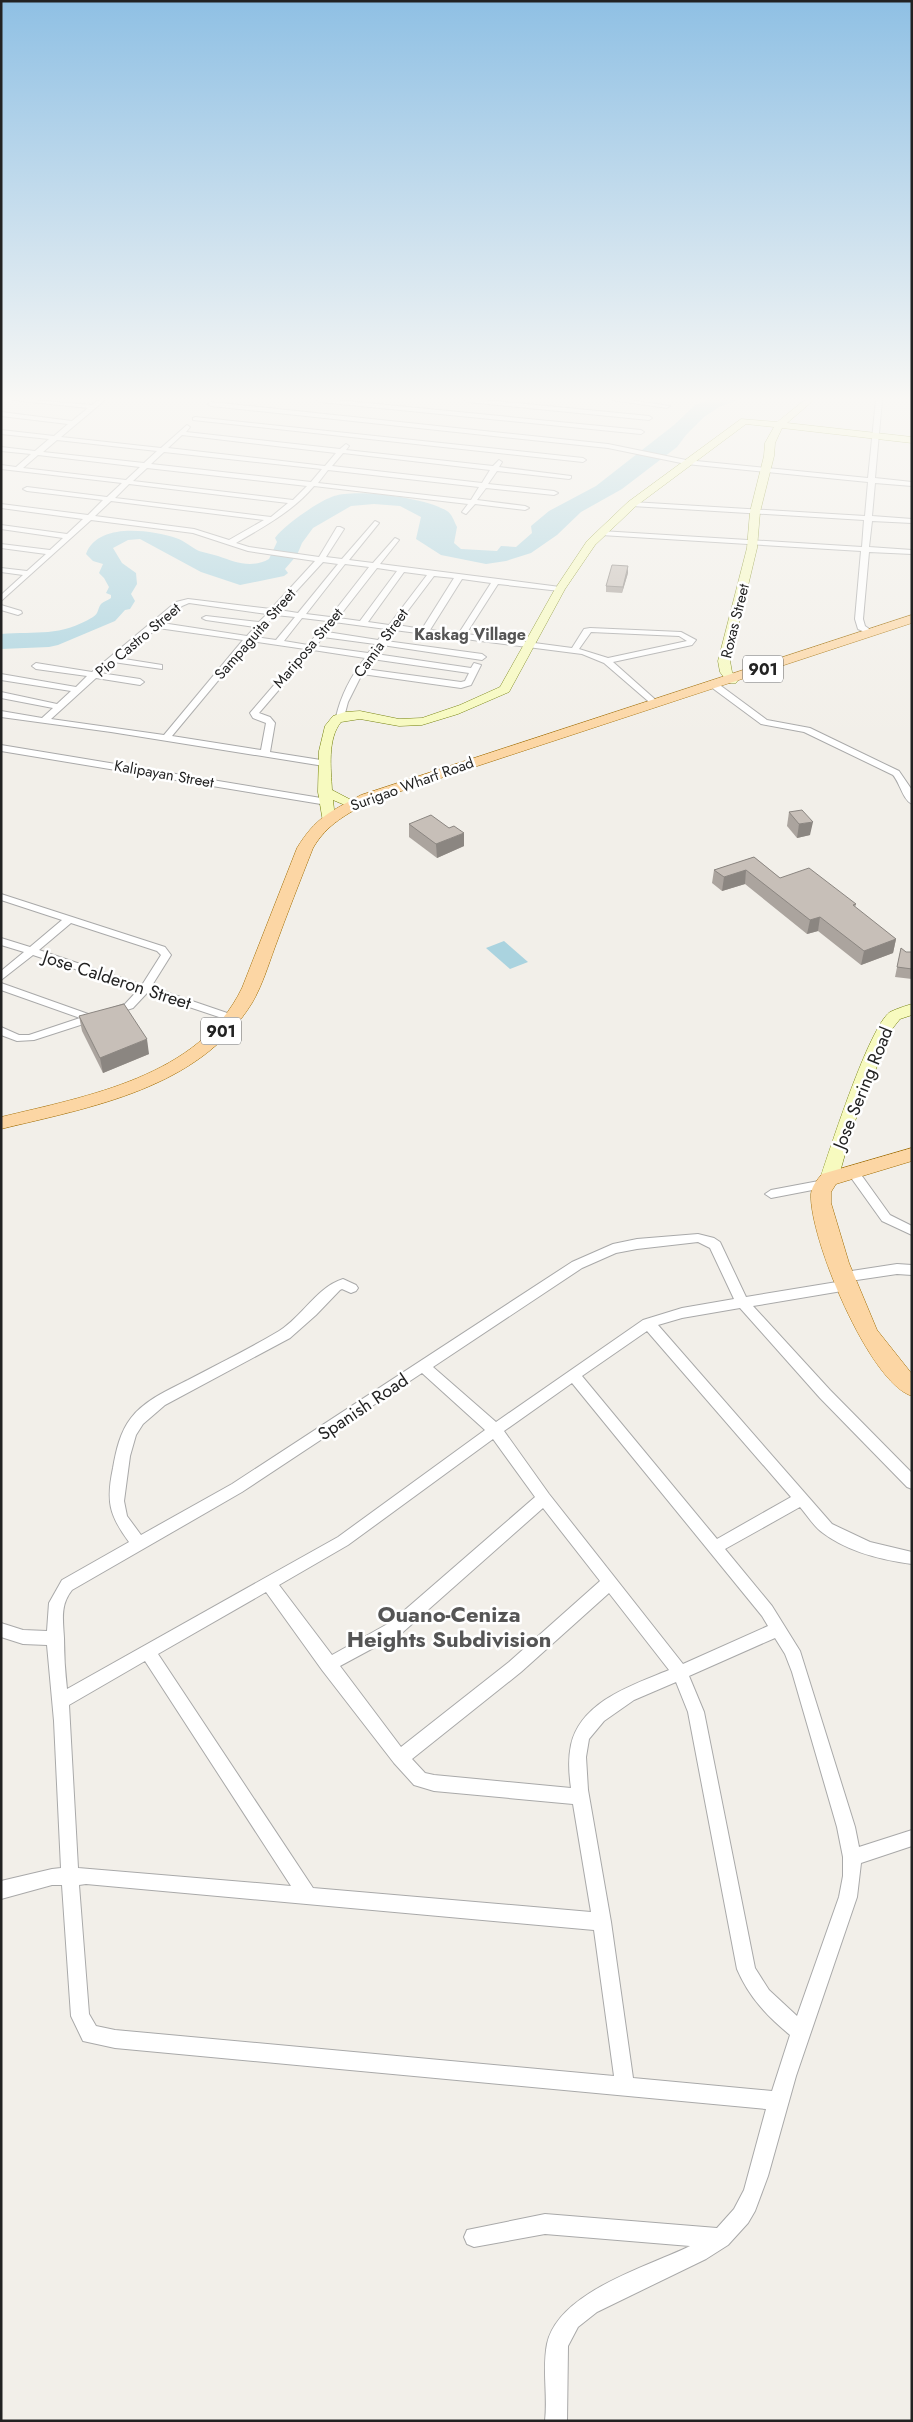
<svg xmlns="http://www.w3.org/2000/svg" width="913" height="2422" font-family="Jost,sans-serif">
<rect width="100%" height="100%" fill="#f2efe9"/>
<g fill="#aad3df">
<path d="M708,400H738L719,407L704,417L686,435L677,447L622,489L581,512L557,535L531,553L506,561L486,564L441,555L416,539L421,517L400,506L374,504L351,506L313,528L302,543L297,555L285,569L288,573L284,576L240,585L201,572L140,539L128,540L113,548L122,563L136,573L137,584L131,594L135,601L130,609L125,610L115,621L58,645L49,647L1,649V634C37,631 60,637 93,617C99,613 97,610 101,604C104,601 107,601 111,598V595L106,593L109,587L104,578L99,573L103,564L93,561L86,554C98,522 150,530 176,538C185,541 191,547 199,551C205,553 212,554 218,556C235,562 251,569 269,559L277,542L275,538C284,525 319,501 334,496C357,488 428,498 447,511C452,514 454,521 457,527L454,543L461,549L497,551L501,546L516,547L532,533L531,526L549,511L596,486L674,425L695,405Z"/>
<path d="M504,941L528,962L510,969L486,948Z"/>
</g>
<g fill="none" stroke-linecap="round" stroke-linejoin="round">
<defs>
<g id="street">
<path d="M12,400H32L92,405L99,400H105L61,437L161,448L187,425L190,427L186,432L340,449L346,444L349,446L346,450L493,466L499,460L502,462L499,467L571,476V478L569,479L497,471L488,484L554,491L558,493L554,495L486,488L477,500L525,506L529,508L525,510L475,504L466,514L462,512L468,504L314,486C293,511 265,526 236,543L249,547L319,557L337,527H340L344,529L326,557L342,559L375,521L379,523L349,560L373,563L395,538L399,540L380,564L560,587L564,589L560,591L498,584L466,634L572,648L584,629L590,628L681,632L696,640L692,645L613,662L658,702L659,704L655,707L604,663L582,654L394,630L386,641L482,654L486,657L482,660L382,645L376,654L471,668L474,663L481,665L471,685L461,688L362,674L348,702L344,717L340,720L336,717C341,695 351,676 365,658L313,650L259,713L270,717L275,723L270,752L327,761L329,763L324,766L111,732L1,717V711L42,718L53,708L1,698V692L57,704L71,691L1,680V674L76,687L87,676L36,669L32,666L36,663L92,672L176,602L188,599L271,609L315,561L248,551L193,533L91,520L1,601V595L23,575L1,572V568L27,571L46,554L1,548V544L50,550L63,538L1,529V525L67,534L83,519L1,508V504L88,515L103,500L27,491L23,489L27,487L107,497L122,483L1,469V465L16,467L31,454L1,451V447L35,451L49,439L1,434V430L54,436L68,424L1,416V412L72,421L88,408ZM182,435L336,453L325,466L168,448ZM57,440L157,451L144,463L43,452ZM164,452L322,469L311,482L151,464ZM343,453L490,470L482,483L332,466ZM38,455L140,467L126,480L23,468ZM147,468L307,486L293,500L133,481ZM328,470L479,487L471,500L318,483ZM129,484L288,503L271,517L115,498ZM111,501L264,520L229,540L194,529L95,516ZM323,562L338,564L298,613L279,610ZM345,564L369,567L330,617L306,614ZM377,568L397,571L360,621L338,618ZM404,572L427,575L389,625L368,622ZM434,576L454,578L422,629L397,625ZM462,579L491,583L459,633L430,630ZM189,603L267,614L259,622L206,616L202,618L206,620L255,627L247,636L162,623L182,606ZM275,615L295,617L276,640L255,637ZM302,618L327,621L308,645L284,641ZM334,622L386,629L378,640L327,632ZM158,628L243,640L164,735L51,719L96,678L140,685L144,682L140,679L100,673L113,662L162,669V665L118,658ZM591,632L679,636L687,641L608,658L579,649ZM323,637L375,644L368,653L316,646ZM251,641L305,649L250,713L253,718L266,723L261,750L172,736ZM372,659L469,673L465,681L461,682L365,669Z"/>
<path d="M317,400H336L641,430L644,432L641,434L320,402Z"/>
<path d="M465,400H484L649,416L652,418L649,420L468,402Z"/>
<path d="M612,400H629L670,406L667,408Z"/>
<path d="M876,400H882L875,478L912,482V486L875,483L872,516L912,519V523L872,521L869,547L912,550V554L869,552L863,619L865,626L875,633L871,635L858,629L855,619L861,551L601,535L597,533L601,531L862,547L864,520L632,506L628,504L632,502L865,516L868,482L686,464L608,448L211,406L208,404L211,402L608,444L686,460L868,478Z"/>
<path d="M195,417L583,458L586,460L583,462L193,420V418Z"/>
<path d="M1,605L21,611L22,613L18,615L1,610Z"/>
<path d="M711,683H717L767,720L810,728L899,771L912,790V804C903,800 900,783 893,775L804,732L761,724L711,687Z"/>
<path d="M1,745L327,799L332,802L327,805L1,751Z"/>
<path d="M1,894L165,947L171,955L151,987L236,1016L238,1018L232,1021L228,1020L147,993L133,1008L34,1040L17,1041L1,1035V1027L19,1035H29L80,1018L1,990V983L91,1015L125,1004L138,990L33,955L1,980V971L24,952L1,945V938L30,947L62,920L1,900ZM71,923L157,951L161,955L142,985L39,950Z"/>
<path d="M853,1168L857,1169L890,1215L912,1226V1235L882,1221L847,1172Z"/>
<path d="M824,1180L830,1184L828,1187L771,1198L765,1194L771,1190Z"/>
<path d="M698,1234L714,1238L720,1242L746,1297L843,1281L839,1277L840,1274L845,1272L897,1264L912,1265V1275L897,1274L850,1281L855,1285L853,1288L848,1290L753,1306L830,1390L912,1473V1489L907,1487L820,1398L740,1308L682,1318L658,1325L832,1524L870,1542L912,1552V1564C882,1560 848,1552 823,1533C814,1527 807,1515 800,1507L725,1549L772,1606L800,1651L855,1827L859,1847L912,1830V1846L861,1863L857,1897L796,2076L768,2176L755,2211L748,2223L728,2245L706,2259L597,2312L578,2327L568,2346L567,2421H545C548,2396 542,2369 547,2344C558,2292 647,2267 690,2246L545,2234L474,2247L467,2244L464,2237L467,2230L545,2214L717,2228L734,2209L744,2190L766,2109L115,2048L83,2041L71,2016L62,1885H52L1,1899V1881L52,1869L61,1868L54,1721L47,1645L23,1644L1,1637V1623L23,1630L47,1631L49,1603L62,1580L129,1542C109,1515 106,1501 113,1468C116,1451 120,1432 131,1418C145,1400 168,1390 188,1380C218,1364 249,1349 279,1331C302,1317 317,1287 343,1279L356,1285L358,1288L356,1291L351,1293L342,1289L340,1290L316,1315L290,1338L165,1405L143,1424L136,1435L130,1456L124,1501L127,1516L141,1535L232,1484L572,1262L613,1244L637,1239ZM698,1242L710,1248L734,1299L682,1308L643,1320L496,1422L433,1367L582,1268L616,1253L637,1249ZM647,1331L791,1497L717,1539L582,1376ZM422,1373L485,1430L338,1537L67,1689C65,1672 64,1655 64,1638C63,1620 60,1605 72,1590L242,1492ZM572,1383L762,1616L768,1626L683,1664L549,1494L504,1431ZM493,1439L535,1497L391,1622L332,1655L279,1585L348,1545ZM543,1508L600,1581L509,1662L401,1747L340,1666L403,1632ZM266,1592L322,1670L394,1763L414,1785L434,1791L573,1804L591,1912L313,1888L158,1654ZM609,1593L669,1670C633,1685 581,1701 571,1745C568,1759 569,1774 571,1788L434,1775L425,1773L412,1759L521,1672ZM775,1638L785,1654L792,1672L837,1827L843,1857V1876L839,1897L797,2016L769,1990L755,1968L704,1712L689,1676ZM145,1661L291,1886L78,1868L69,1705ZM676,1682L688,1712L737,1969C749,1997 767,2016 790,2035L772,2091L633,2078L611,1922L588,1790L586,1757L589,1739L604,1721L634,1700ZM86,1884L594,1930L614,2076L115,2030L96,2026L89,2014L79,1885Z"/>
</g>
<g id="secondary">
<path d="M805,400H814L787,423L912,437V443L782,428L775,443L774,456L760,512L757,548L730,661L732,672L738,680L736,683H728L720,672L718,661L747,548L750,512L764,456L765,443L774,427L746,424L636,506L595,545L565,589L509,692L458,714L422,725L399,726L360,719L341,722C327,739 331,769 332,790L359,804L352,808L333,800L335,819L333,822H323L318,792L319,751L325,726L333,716L345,712L360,711L399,719L422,718L460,705L500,687L555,589L587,541L628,502L741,419L777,422Z"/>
<path d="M912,1004V1015L900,1019L892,1029L853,1126L838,1179L835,1183L829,1185L823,1183L820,1179C830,1149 869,1027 890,1012C896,1009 905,1006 912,1004Z"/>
</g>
<g id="primary">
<path d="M912,615V623L371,801C347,814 327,824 313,848C300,881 287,914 275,947C268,966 262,986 252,1003C199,1089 91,1107 1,1129V1117C87,1096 199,1077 242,988L297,848C316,817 330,812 361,795Z"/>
<path d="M912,1148V1161L836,1184L831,1192V1203L849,1263L877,1330L912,1374V1396C869,1383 809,1237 811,1194C812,1186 817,1180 822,1174Z"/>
</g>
</defs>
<use href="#street" stroke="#a9a9a9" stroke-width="2"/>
<use href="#secondary" stroke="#707d05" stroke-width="1"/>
<use href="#primary" stroke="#a06b00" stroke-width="1"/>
<use href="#street" fill="#fff" fill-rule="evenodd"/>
<use href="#secondary" fill="#f7fabf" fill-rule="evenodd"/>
<use href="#primary" fill="#fcd6a4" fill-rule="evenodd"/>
</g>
<g fill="#aba49e">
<path d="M628,573L622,593L606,592V586Z"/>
<path d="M789,812L810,835L797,838L787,826Z"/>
<path d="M409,824L464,846L437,858L409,837Z"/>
<path d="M754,857L780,878L856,904L855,908L896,939L893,953L861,965L818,931L807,934L745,884L722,891L712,883L714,870Z"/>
<path d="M901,948L906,952H912V979L895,977Z"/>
<path d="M79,1016L149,1054L103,1073L82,1031Z"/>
</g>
<g fill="#8b8681">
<path d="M628,566V573L622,593L623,587Z"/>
<path d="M813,822L810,835L797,838L799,824Z"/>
<path d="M464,833V846L437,858L436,844Z"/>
<path d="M746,870L745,884L722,891L724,877Z"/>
<path d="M820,917L818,931L807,934L810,920Z"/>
<path d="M896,939L893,953L861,965L864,951Z"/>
<path d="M147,1039L149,1054L103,1073L100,1058Z"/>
</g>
<g fill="#c7bfb8" stroke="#8b8681">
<path d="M612,565L628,566L623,587L606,586Z"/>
<path d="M802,810L813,822L799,824L789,812Z"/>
<path d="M431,815L449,828L454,826L464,833L436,844L409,824Z"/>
<path d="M754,857L780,878L809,868L856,904L853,905L896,939L864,951L820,917L810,920L746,870L724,877L714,870Z"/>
<path d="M901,948L906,952H912V969L897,967Z"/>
<path d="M124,1004L147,1039L100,1058L79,1016Z"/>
</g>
<linearGradient id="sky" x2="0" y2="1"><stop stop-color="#8fc0e4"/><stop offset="0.54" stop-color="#f9f8f5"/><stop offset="1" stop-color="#f9f8f5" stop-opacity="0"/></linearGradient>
<rect width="913" height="739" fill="url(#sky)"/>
<g text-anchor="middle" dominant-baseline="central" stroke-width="5" stroke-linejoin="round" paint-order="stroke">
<g font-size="15" fill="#222" stroke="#fff">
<text transform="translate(735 621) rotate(-76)">Roxas Street</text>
<text transform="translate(255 634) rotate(-49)">Sampaguita Street</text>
<text transform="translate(138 640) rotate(-40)">Pio Castro Street</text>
<text transform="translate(381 643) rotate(-54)">Camia Street</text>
<text transform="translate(308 648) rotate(-50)">Mariposa Street</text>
<text transform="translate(164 774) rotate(10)">Kalipayan Street</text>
<text transform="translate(412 784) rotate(-20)">Surigao Wharf Road</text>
</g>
<g font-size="16" font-weight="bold" fill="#555" stroke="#fff">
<text x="470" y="634">Kaskag Village</text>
</g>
<g fill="#fff" stroke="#646464" stroke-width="1">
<rect x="743" y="655.5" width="40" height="27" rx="4"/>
<rect x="201" y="1017.5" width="40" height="27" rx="4"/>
</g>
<g font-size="16" font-weight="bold" fill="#222">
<text x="763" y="669">901</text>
<text x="221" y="1031">901</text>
</g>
<g font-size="18" fill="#222" stroke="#fff">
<text transform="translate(117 980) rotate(18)">Jose Calderon Street</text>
<text transform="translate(863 1088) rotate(-68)">Jose Sering Road</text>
<text transform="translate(363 1407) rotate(-34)">Spanish Road</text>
</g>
<g font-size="22" font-weight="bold" fill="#555" stroke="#fff">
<text x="449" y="1614">Ouano-Ceniza<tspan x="449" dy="25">Heights Subdivision</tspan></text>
</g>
</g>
<rect width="913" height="2422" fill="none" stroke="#222222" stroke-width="5"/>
</svg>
